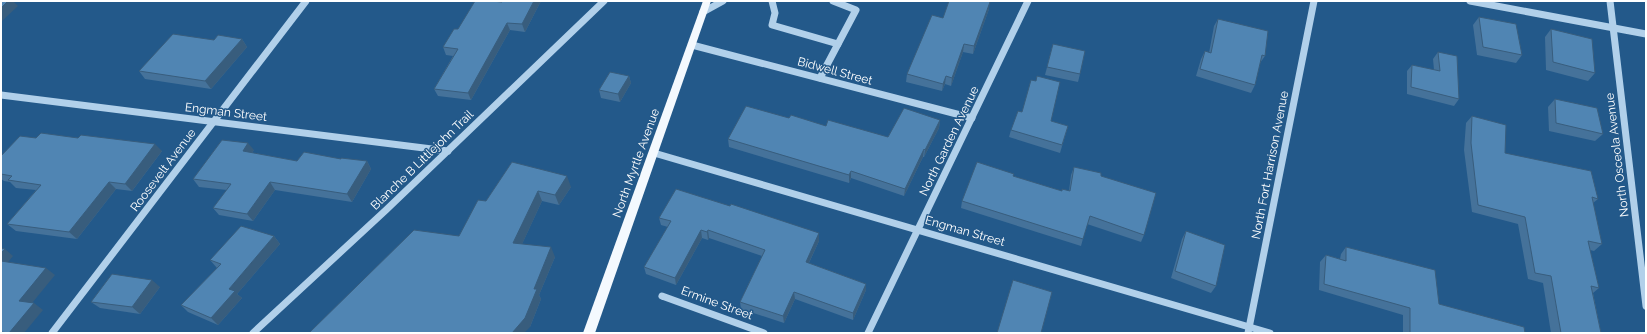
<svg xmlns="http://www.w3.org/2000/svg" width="1647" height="334" font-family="Raleway,sans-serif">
<rect width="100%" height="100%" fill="#23598a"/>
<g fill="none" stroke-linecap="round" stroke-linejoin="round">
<g stroke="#b1d0ea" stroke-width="7">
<path d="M772,1L775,13L772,25L838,44"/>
<path d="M1470,1L1646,34"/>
<path d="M1610,1L1646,306"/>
<path d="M703,12L723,1"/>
<path d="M692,45L972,118"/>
<path d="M820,78L856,10L833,1"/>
<path d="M1,95L448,151"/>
<path d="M654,153L1270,333"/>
<path d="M662,296L764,333"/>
<path d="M52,333L306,1"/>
<path d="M253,333L386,210L604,1"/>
<path d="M868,333L1028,1"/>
<path d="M1248,333L1314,1"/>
</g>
<path fill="#f4f9fe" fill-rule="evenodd" d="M703,1H711L595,333H583Z"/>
</g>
<g fill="#45729a">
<path d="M502,1H541L525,32L510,30L471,100L438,96L434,89L453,56L446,55L443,47L458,29L502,2Z"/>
<path d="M989,9L973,54L963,52L951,86L945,84L942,91L906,82L907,74L943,18Z"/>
<path d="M1479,17L1522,55L1516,63L1477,55L1473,25Z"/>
<path d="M1218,19L1265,56L1260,63L1255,85L1251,93L1196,76L1201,59L1205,51L1209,53L1214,26Z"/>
<path d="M1551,29L1595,73L1588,81L1546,70L1545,37Z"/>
<path d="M242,39L247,47L211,89L145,79L139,71L214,40Z"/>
<path d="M1053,44L1080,74L1078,82L1045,75Z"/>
<path d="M1438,52L1459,99L1454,106L1407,94V71L1412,65L1434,70L1433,59Z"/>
<path d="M629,76L631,83L620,102L601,98L599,90Z"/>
<path d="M1555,99L1603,134L1595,141L1549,131L1548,107Z"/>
<path d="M1472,116L1505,153L1598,199L1593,203L1602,244L1594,251L1590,250L1599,288L1593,293L1601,333H1551L1543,283L1528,279L1518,224L1472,212L1464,150L1466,123Z"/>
<path d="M789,118L826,126L888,137L940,120L939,128L924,157H923L904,196L851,178L849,183L729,147L728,139Z"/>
<path d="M1051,121L1068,126L1060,153L1009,137L1011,130Z"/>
<path d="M36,138L162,151L132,191L116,189L77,239L16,231L7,224L36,190L16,188L10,182L4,181L1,179V156Z"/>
<path d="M254,150L252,153L297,161L341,159L367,161L371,169L352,202L275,190L253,221L219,215L213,208L227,190L199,187L193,179Z"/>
<path d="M512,162L571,187L559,205L542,201L522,244L555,257L539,295L541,299L530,327L459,236L486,201Z"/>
<path d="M1074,167L1101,176L1144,235L1141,242L1087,224L1081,246L961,208L962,201L1013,176L1062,191H1069L1071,175Z"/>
<path d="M659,218L819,241L809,263L866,284V290L853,320L795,299L784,323L741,309L740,302L762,256L709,238L708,240L702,238L676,285L646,274L644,267L668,227L661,225Z"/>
<path d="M1186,231L1216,286L1211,293L1171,278L1182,239Z"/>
<path d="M274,236L280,244L237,294L242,298L218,325L188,312L181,305L217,268L210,260Z"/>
<path d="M1346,247L1439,304L1525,333H1403V315L1319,290L1320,262L1326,255L1340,259L1341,254Z"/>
<path d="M160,287L140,314L100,308L91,302Z"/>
</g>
<g fill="#385d7d">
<path d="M8,1H13L18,6L1,22V8Z"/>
<path d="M534,1H541L525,32L522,24Z"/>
<path d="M990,2L989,9L973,54L974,46Z"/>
<path d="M507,23L510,30L471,100L468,93Z"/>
<path d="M242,39L247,47L211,89L205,81Z"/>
<path d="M964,44L963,52L951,86L952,78Z"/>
<path d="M629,76L631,83L620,102L618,94Z"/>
<path d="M946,76L945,84L942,91L943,84Z"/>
<path d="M940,120L939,128L924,157L925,150Z"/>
<path d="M248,143L254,150L248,158L243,151Z"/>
<path d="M155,144L162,151L132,191L125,184Z"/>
<path d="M924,149L923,157L904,196L905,189Z"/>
<path d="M367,161L371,169L352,202L347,194Z"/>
<path d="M851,171V178L849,183V175Z"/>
<path d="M567,176L571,187L559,205L555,195Z"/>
<path d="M109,182L116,189L77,239L69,232Z"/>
<path d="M270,182L275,190L253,221L247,214Z"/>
<path d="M538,191L542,201L518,253L513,243Z"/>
<path d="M701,230L702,238L676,285L675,278Z"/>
<path d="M708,230L709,238L708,240L707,232Z"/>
<path d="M819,233V241L806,269V262Z"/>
<path d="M274,236L280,244L237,294L242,298L218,325L211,318L229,289Z"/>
<path d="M551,247L555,257L539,295L541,299L530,327L524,333H512L534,289Z"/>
<path d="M5,249L13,256L4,267L1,265V253Z"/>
<path d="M46,268L55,275L28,308L19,301Z"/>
<path d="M152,280L160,287L140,314L132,307Z"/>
<path d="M866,284V290L853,320V313Z"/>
<path d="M794,292L795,299L784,323L783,316Z"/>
<path d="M34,303L43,310L24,333H9Z"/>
</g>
<g fill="#5085b3" stroke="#385d7d">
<path d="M1,1H8L1,8Z"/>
<path d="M475,1H492L502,2V1H534L522,24L507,23L468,93L434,89L458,49L443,47L454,29H458Z"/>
<path d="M949,1H988L990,2L974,46L964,44L952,78L946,76L943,84L907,74L932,15L943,18Z"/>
<path d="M1479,17L1516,24L1522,55L1483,47Z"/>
<path d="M1218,19L1268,31L1265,56L1262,55L1255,85L1200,69L1205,51L1211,53Z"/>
<path d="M1551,29L1592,39L1595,73L1553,62Z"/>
<path d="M173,34L214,40L218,35L242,39L205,81L139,71Z"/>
<path d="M1053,44L1085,51L1080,74L1047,67Z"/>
<path d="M1438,52L1457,56L1459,99L1411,87L1412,65L1440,71Z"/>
<path d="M610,72L629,76L618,94L599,90Z"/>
<path d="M1037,76L1060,82L1051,121L1068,126L1062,145L1011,130L1018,111L1022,112L1031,80L1036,81Z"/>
<path d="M1555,99L1597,108L1603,134L1556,123Z"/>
<path d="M746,106L789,118L791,115L826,126L828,120L888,137L904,108L940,120L925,150L924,149L905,189L851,171L849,175L728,139Z"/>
<path d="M1472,116L1506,125L1505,153L1591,171L1598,199L1592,197L1602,244L1588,241L1599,288L1591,286L1601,333H1561L1551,276L1535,273L1525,217L1478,205L1471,143Z"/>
<path d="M41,133L78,138L81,135L155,144L125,184L109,182L69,232L7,224L41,185L8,180L12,176L1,174V156L20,136L36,138Z"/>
<path d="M222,140L248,143L243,151L297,161L304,152L341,159V158L367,161L347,194L270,182L247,214L213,208L231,184L193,179Z"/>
<path d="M512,162L567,176L555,195L538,191L513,243L551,247L534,289H537L525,318L512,333H309L414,230L459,236L478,200L486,201Z"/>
<path d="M977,162L1014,174L1013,176L1062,191V189L1070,191L1074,167L1101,173V176L1156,193L1144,235L1090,216L1083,239L962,201Z"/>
<path d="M676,189L730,206L731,204L819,233L806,262L866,284L853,313L794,292L783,316L740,302L765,250L708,230L707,232L701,230L675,278L644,267L671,221L659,218Z"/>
<path d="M241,226L274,236L229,289L235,291L211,318L181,305L221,264L210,260Z"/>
<path d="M1186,231L1225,245L1216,286L1175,271Z"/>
<path d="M1346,247L1435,270L1439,304L1524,327L1525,333H1410V308L1324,284L1326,255L1346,261Z"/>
<path d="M1,248L5,249L1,253Z"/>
<path d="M1,261L46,268L19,301L34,303L9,333L1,332Z"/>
<path d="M112,274L152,280L132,307L91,302Z"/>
<path d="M1013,280L1052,292L1041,333H997Z"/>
</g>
<g text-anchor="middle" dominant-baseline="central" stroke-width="3" stroke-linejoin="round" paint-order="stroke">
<g font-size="12" fill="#fff" stroke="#23598a">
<text transform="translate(835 71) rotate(15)">Bidwell Street</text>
<text transform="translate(226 112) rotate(7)">Engman Street</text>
<text transform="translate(949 141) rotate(-64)">North Garden Avenue</text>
<text transform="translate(1617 155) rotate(-97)">North Osceola Avenue</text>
<text transform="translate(422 160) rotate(-44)">Blanche B Littlejohn Trail</text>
<text transform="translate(636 163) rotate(-70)">North Myrtle Avenue</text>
<text transform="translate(1270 165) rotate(-79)">North Fort Harrison Avenue</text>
<text transform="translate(163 170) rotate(-53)">Roosevelt Avenue</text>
<text transform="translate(965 231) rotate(16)">Engman Street</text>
<text transform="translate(717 303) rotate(20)">Ermine Street</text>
</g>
</g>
<rect width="1647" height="334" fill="none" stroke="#ffffff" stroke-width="4"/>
</svg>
